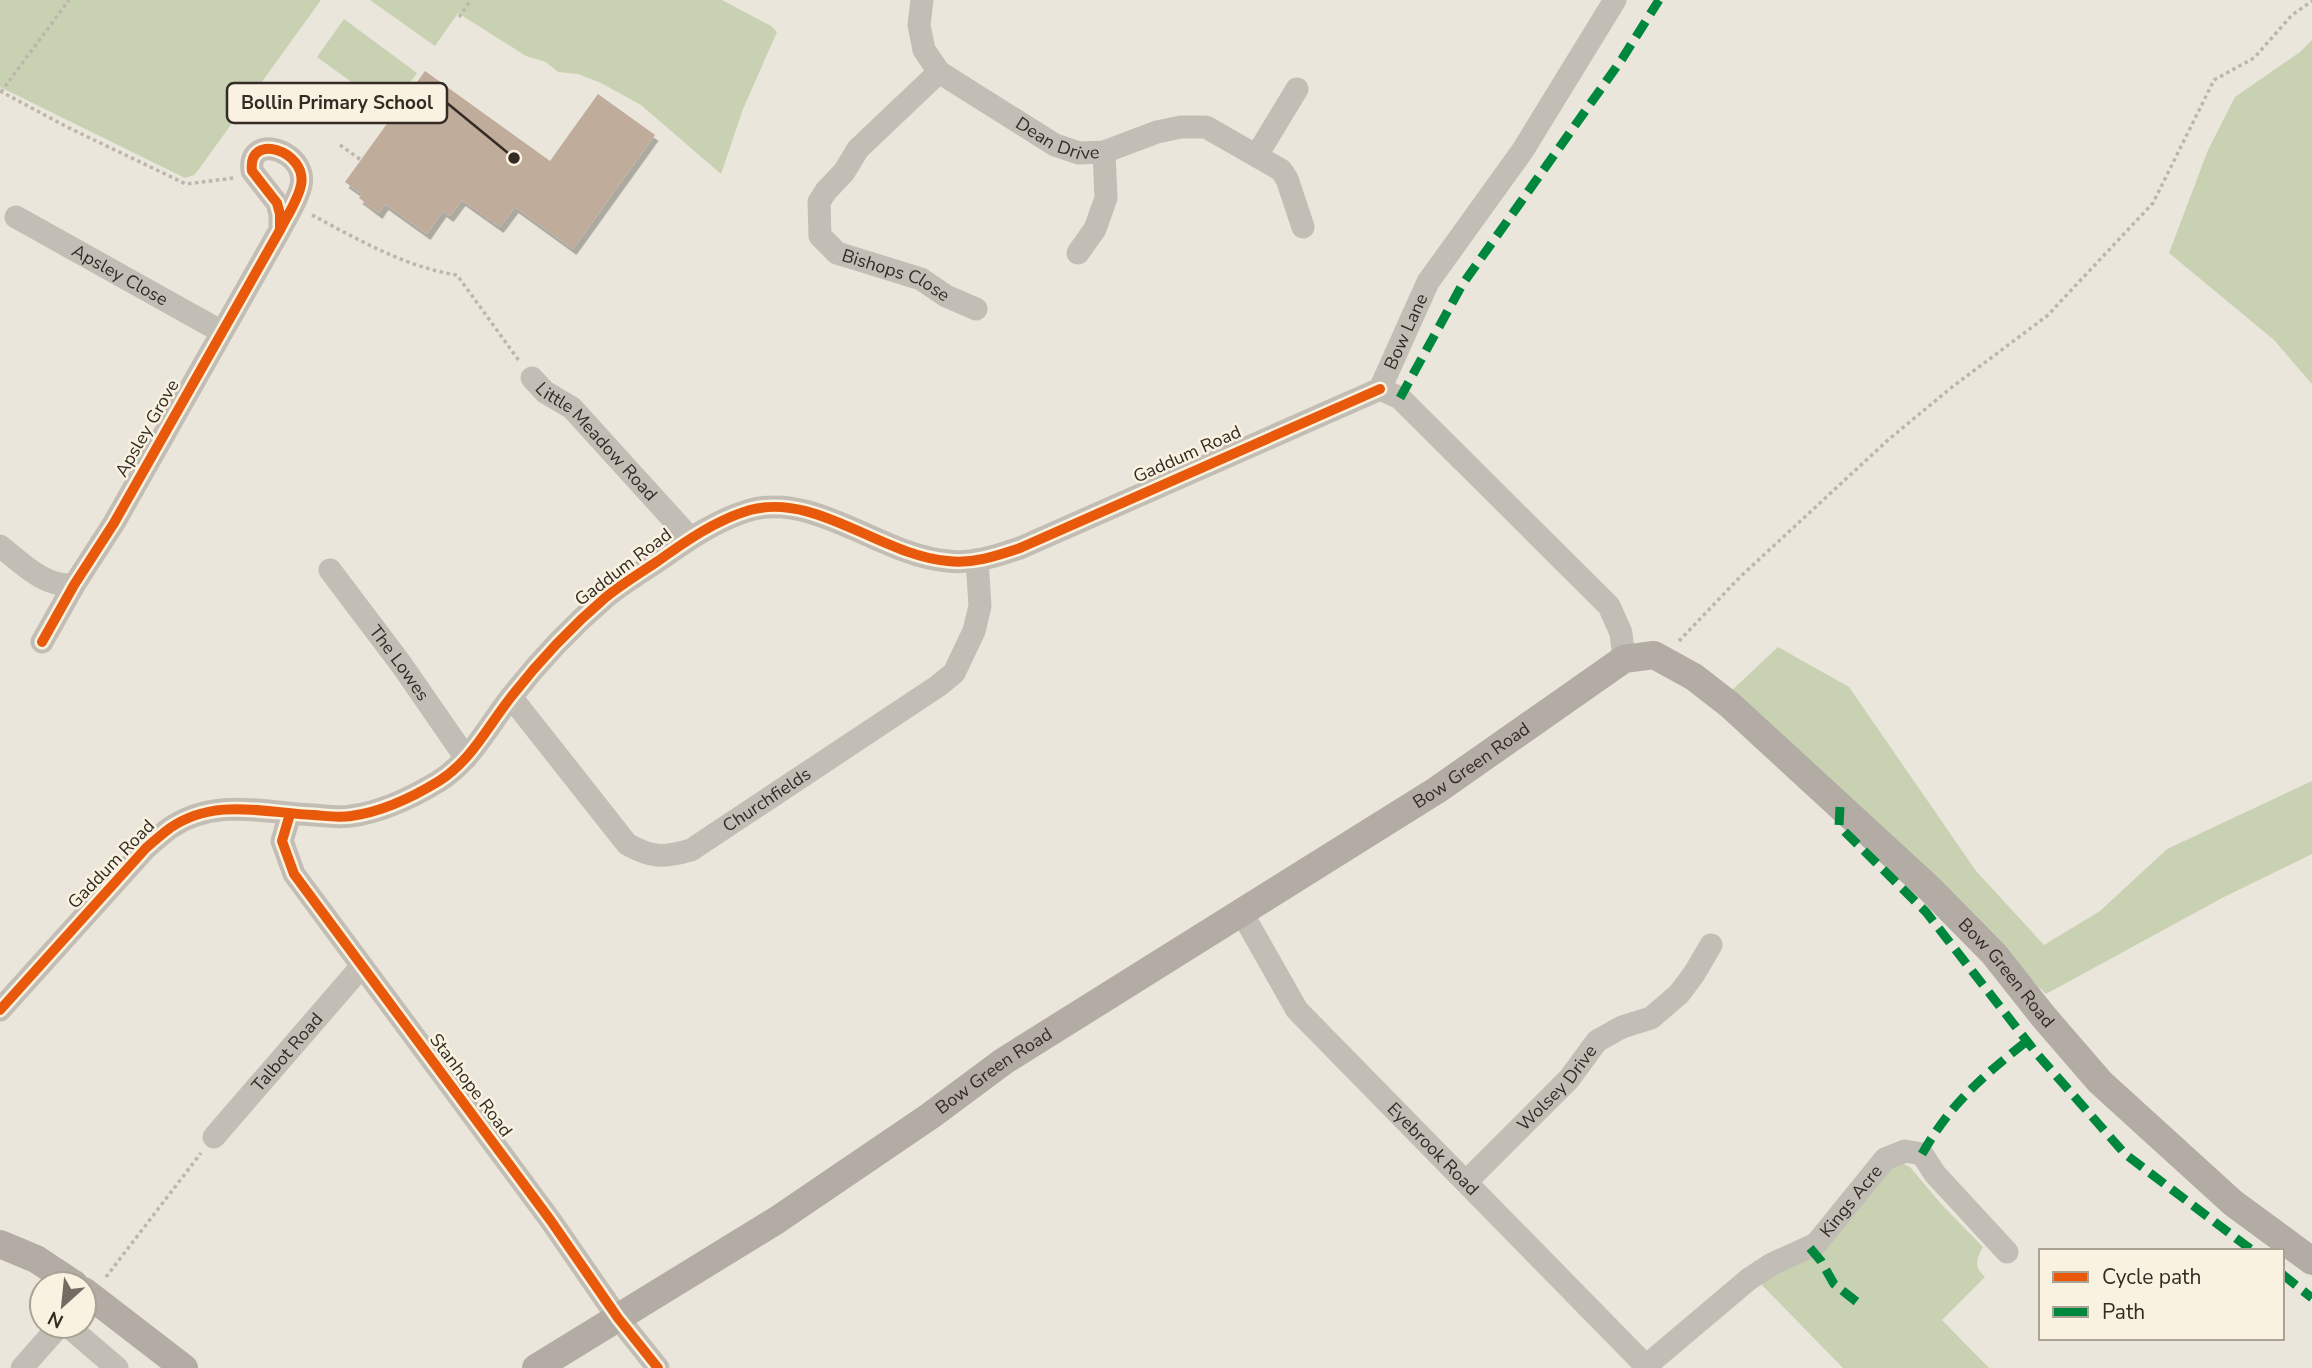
<svg xmlns="http://www.w3.org/2000/svg" width="2312" height="1368" font-family="'Nunito Sans',sans-serif">
<defs>
<filter id="shadow"><feDropShadow dx="3.5" dy="6" stdDeviation="0" flood-color="#0004"/></filter>
</defs>
<rect width="100%" height="100%" fill="#ebe6db"/>
<g fill="#c8d2b3">
<path d="M0,0H321L199,169L194,175L185,178L0,87Z"/>
<path d="M370,0H722L771,26L777,32L743,109L721,174L641,105L601,83L578,74L558,72L546,62L526,56L458,13L435,46Z"/>
<path d="M344,19L417,73L390,110L317,57Z"/>
<path d="M2312,40V384L2274,340L2169,253L2208,150L2235,97L2300,52Z"/>
<path d="M1778,647L1849,687L1976,871L2044,945L2100,911L2167,849L2312,781V854L2224,897L2046,994L1730,692Z"/>
<path d="M1900,1162L1910,1167L1941,1204L1983,1247C1976,1260 1974,1267 1985,1277L1942,1320L1989,1368H1843L1758,1281L1805,1261L1885,1170Z"/>
</g>
<path fill="#c0ac9b" filter="url(#shadow)" d="M425,71L550,161L598,94L655,135L573,249L515,207L500,227L462,200L450,216L443,211L427,234L385,204L379,213L359,198L362,194L345,182Z"/>
<g fill="none" stroke-linecap="round" stroke-linejoin="round">
<g stroke="#bcb6ad" stroke-width="3.5" stroke-dasharray="3.5 3.5" stroke-linecap="butt">
<path d="M459,17L471,0"/>
<path d="M0,91L67,127L186,184L234,178"/>
<path d="M1,92L69,0"/>
<path d="M340,145L361,160"/>
<path d="M312,215C357,239 405,267 457,275L520,362"/>
<path d="M1679,641L1740,577L1888,440L1952,387L2047,316L2153,203L2214,80L2254,58L2292,15L2312,1"/>
<path d="M106,1277L201,1153"/>
</g>
<g stroke="#c3beb5" stroke-width="23">
<path id="s1" d="M922,0L919,25L924,50L939,72L1055,145L1079,153L1104,152L1157,132L1181,127H1206L1281,170L1287,179L1303,227"/>
<path id="s2" d="M939,72L858,149L844,172L826,191L819,202L820,236L837,253L921,279L946,296L976,309"/>
<path d="M1257,155L1297,89"/>
<path id="s3" d="M16,217L222,332"/>
<path d="M1078,253L1095,229L1106,198L1104,152"/>
<path id="s4" d="M532,378L545,392L572,408L690,538"/>
<path id="s5" d="M1380,389L1428,282L1523,150L1615,0"/>
<path d="M1380,389L1400,398L1609,606L1621,633L1624,659"/>
<path d="M0,546C23,564 44,587 74,585"/>
<path id="s6" d="M330,570L401,664L466,758"/>
<path d="M42,642L74,585L114,523L280,230C287,216 298,200 301,185C308,151 247,131 252,171L277,203L280,214V230"/>
<path id="s7" d="M511,697L627,844C652,858 663,858 691,850L938,686L954,673L974,631L980,606L977,560"/>
<path d="M290,814L282,841L294,874L551,1221L618,1318L658,1368"/>
<path id="s8" d="M1242,913L1297,1010L1648,1368"/>
<path d="M0,1010L146,848C154,841 162,834 170,828C215,797 265,813 314,815C326,816 339,818 351,816C381,812 413,797 439,781C471,761 488,726 511,697C539,661 571,627 606,597C622,584 640,573 658,561C686,541 716,520 750,510C816,492 882,556 948,561C973,564 996,556 1020,548L1380,389"/>
<path id="s9" d="M214,1137L361,967"/>
<path id="s10" d="M1466,1182L1569,1079L1597,1041L1622,1027L1651,1018L1679,994L1694,974L1711,945"/>
<path d="M68,1326L117,1368"/>
<path id="s11" d="M1646,1366L1749,1279L1772,1264L1816,1244L1885,1159L1905,1151L1922,1154L1935,1174L2007,1252"/>
<path d="M22,1368L59,1326"/>
</g>
<g stroke="#b2aca4" stroke-width="28">
<path d="M0,1244L36,1259L74,1284"/>
<path d="M84,1291L184,1368"/>
<path id="s12" d="M536,1368L777,1220L930,1116L1004,1061L1437,790L1624,659L1654,655L1694,677L1730,705L1929,888L1994,954L2043,1016L2100,1082L2233,1203L2312,1261"/>
</g>
<g stroke="#00873e" stroke-width="9" stroke-dasharray="18 9" stroke-linecap="butt">
<path d="M1400,398L1462,285L1622,59L1659,0"/>
<path d="M1840,807L1839,826L1926,912L2037,1054L2125,1154L2253,1251"/>
<path d="M1922,1154C1951,1103 1982,1077 2027,1041"/>
<path d="M1810,1248L1821,1261L1834,1284L1862,1306"/>
<path d="M2282,1274L2312,1298"/>
</g>
<defs>
<g id="cycleway">
<path d="M42,642L74,585L114,523L280,230C287,216 298,200 301,185C308,151 247,131 252,171L277,203L280,214V230"/>
<path d="M290,814L282,841L294,874L551,1221L618,1318L658,1368"/>
<path d="M0,1010L146,848C154,841 162,834 170,828C215,797 265,813 314,815C326,816 339,818 351,816C381,812 413,797 439,781C471,761 488,726 511,697C539,661 571,627 606,597C622,584 640,573 658,561C686,541 716,520 750,510C816,492 882,556 948,561C973,564 996,556 1020,548L1380,389"/>
</g>
</defs>
<use href="#cycleway" stroke="#faf2e0" stroke-width="15"/>
<use href="#cycleway" stroke="#e8590c" stroke-width="10"/>
</g>
<g text-anchor="middle" dominant-baseline="central" stroke-width="5" stroke-linejoin="round" paint-order="stroke">
<g font-size="18" fill="#332b24" stroke="#faf2e0">
<text stroke="none"><textPath href="#s1" startOffset="215">Dean Drive</textPath></text>
<text stroke="none"><textPath href="#s3" startOffset="119">Apsley Close</textPath></text>
<text stroke="none"><textPath href="#s2" startOffset="299">Bishops Close</textPath></text>
<text stroke="none"><textPath href="#s5" startOffset="63">Bow Lane</textPath></text>
<text transform="translate(147 428) rotate(-60)">Apsley Grove</text>
<text stroke="none"><textPath href="#s4" startOffset="91">Little Meadow Road</textPath></text>
<text transform="translate(1187 454) rotate(-24)">Gaddum Road</text>
<text transform="translate(623 567) rotate(-37)">Gaddum Road</text>
<text stroke="none"><textPath href="#s6" startOffset="116">The Lowes</textPath></text>
<text stroke="none"><textPath href="#s12" startOffset="1113">Bow Green Road</textPath></text>
<text stroke="none"><textPath href="#s7" startOffset="345">Churchfields</textPath></text>
<text transform="translate(111 864) rotate(-46)">Gaddum Road</text>
<text stroke="none"><textPath href="#s12" startOffset="1806">Bow Green Road</textPath></text>
<text stroke="none"><textPath href="#s9" startOffset="112">Talbot Road</textPath></text>
<text stroke="none"><textPath href="#s12" startOffset="546">Bow Green Road</textPath></text>
<text transform="translate(471 1085) rotate(53)">Stanhope Road</text>
<text stroke="none"><textPath href="#s10" startOffset="131">Wolsey Drive</textPath></text>
<text stroke="none"><textPath href="#s8" startOffset="306">Eyebrook Road</textPath></text>
<text stroke="none"><textPath href="#s11" startOffset="266">Kings Acre</textPath></text>
</g>
</g>
<path fill="none" stroke="#332b24" stroke-width="2.5" d="M514 158L447 103"/>
<circle fill="#332b24" stroke="#faf2e0" stroke-width="2.5" cx="514" cy="158" r="7"/>
<rect fill="#faf2e0" stroke="#332b24" stroke-width="2.5" x="227" y="83" width="220" height="40" rx="7"/>
<g font-size="19" text-anchor="middle" font-weight="bold" fill="#332b24">
<text x="337" y="109">Bollin Primary School</text>
</g>
<rect x="2039" y="1249" width="245" height="91" fill="#faf2e0" stroke="#aaa295" stroke-width="2"/>
<rect x="2053" y="1272" width="35" height="10" fill="#e8590c" stroke="#aaa295" stroke-width="2"/>
<text x="2102" y="1284" font-size="21" fill="#332b24">Cycle path</text>
<rect x="2053" y="1307" width="35" height="10" fill="#00873e" stroke="#aaa295" stroke-width="2"/>
<text x="2102" y="1319" font-size="21" fill="#332b24">Path</text>
<g transform="translate(63 1305) rotate(207)"><circle r="33" fill="#faf2e0" stroke="#aaa295" stroke-width="2"/>
<path d="M0-5L12 26L0 18L-12 26Z" fill="#736c64"/>
<text y="-10" font-size="19" font-weight="bold" text-anchor="middle" fill="#332b24">N</text>
</g>
</svg>
